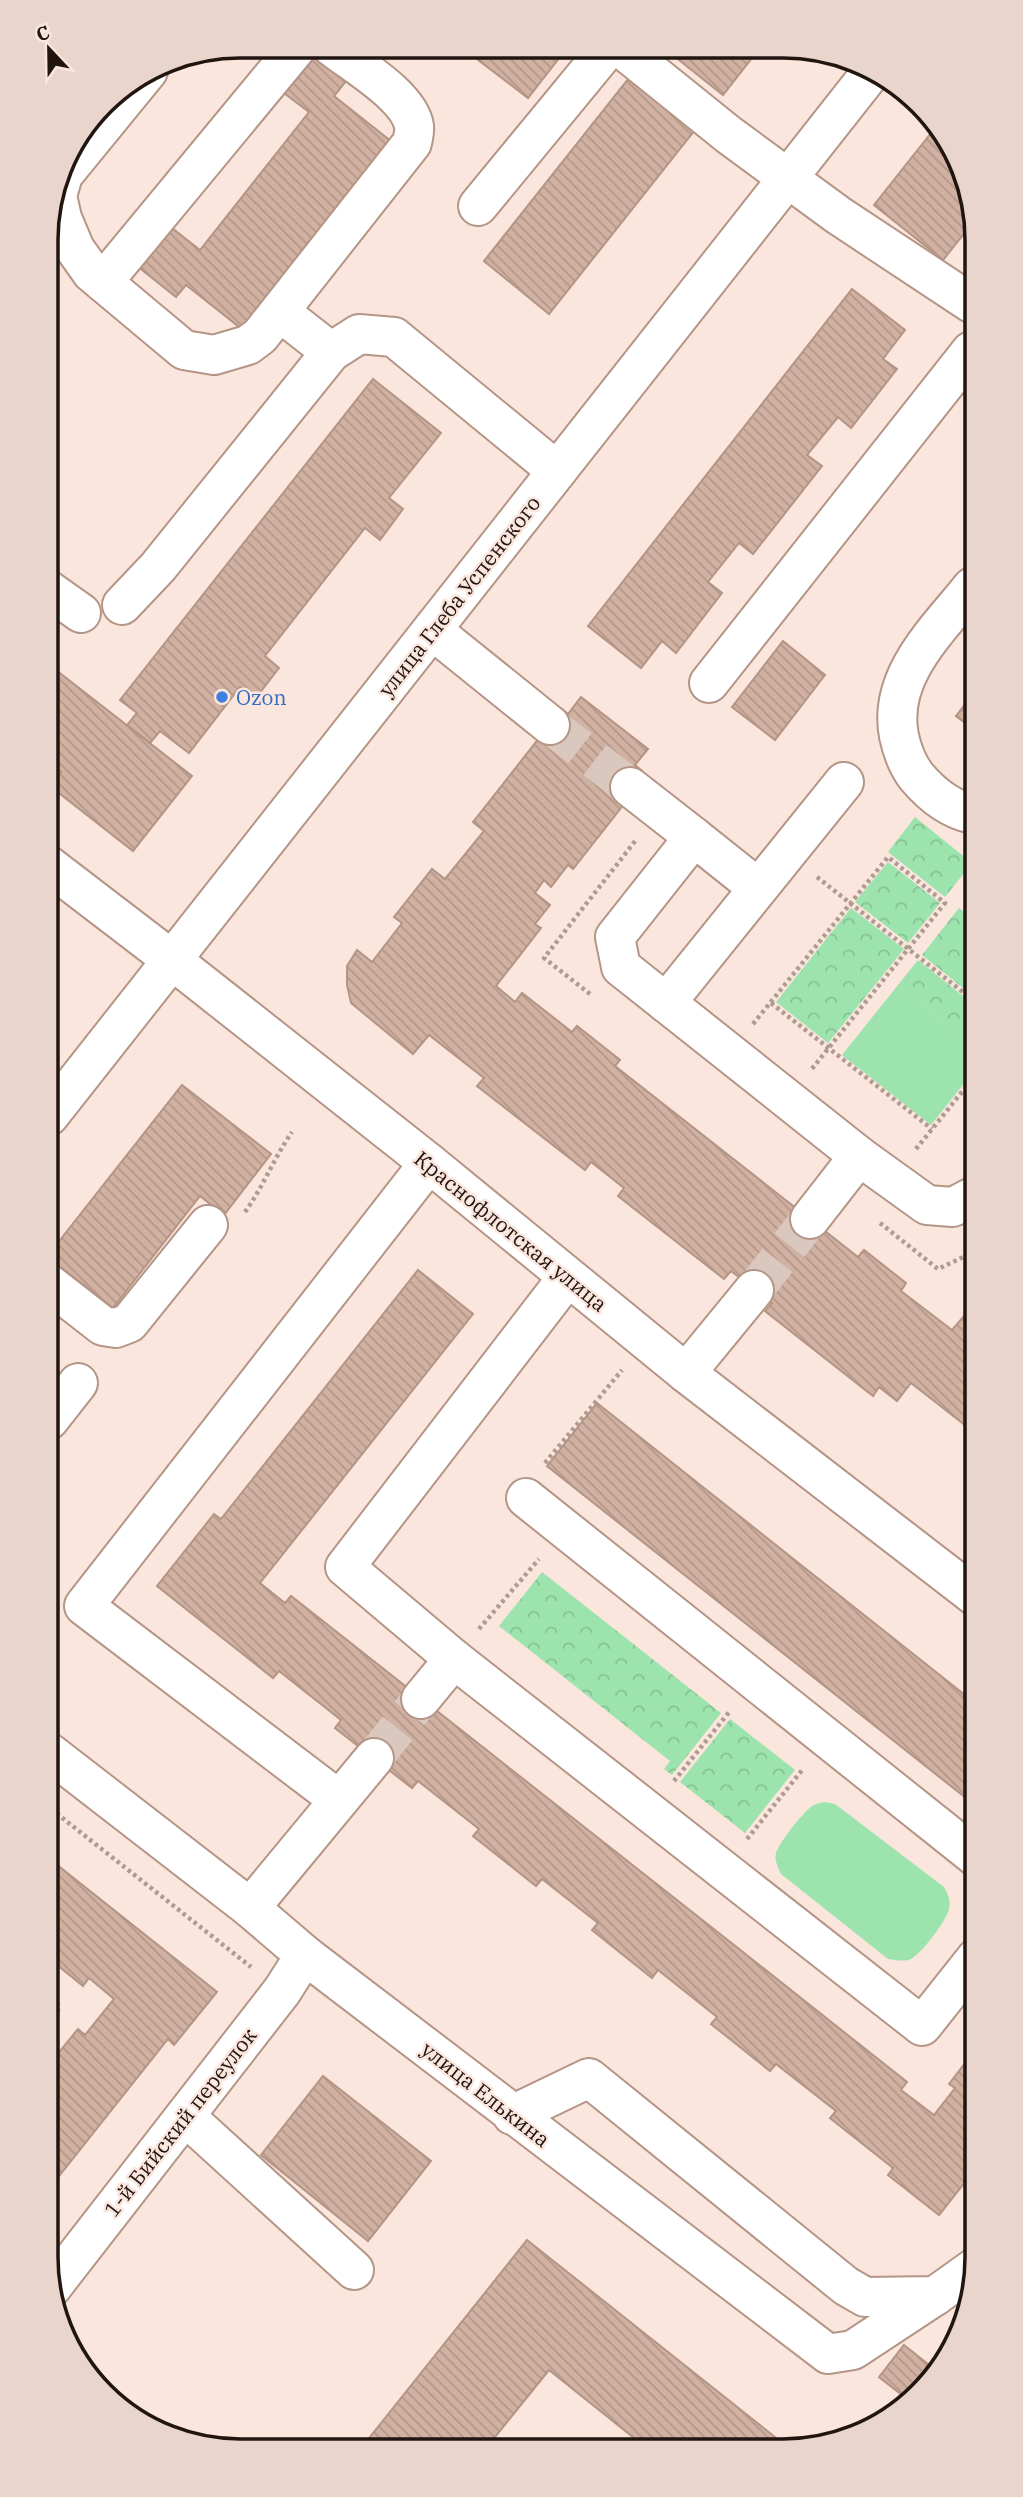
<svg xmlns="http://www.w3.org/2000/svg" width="1023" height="2497" font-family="'IBM Plex Serif',serif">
<defs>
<pattern id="park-crowns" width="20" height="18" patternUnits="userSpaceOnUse" patternTransform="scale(1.75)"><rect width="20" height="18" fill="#9ce3ad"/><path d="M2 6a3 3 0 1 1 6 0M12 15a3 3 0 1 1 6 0" fill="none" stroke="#86c294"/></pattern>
<pattern id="building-back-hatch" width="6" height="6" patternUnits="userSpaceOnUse" patternTransform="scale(1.75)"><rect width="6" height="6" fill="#d1b1a1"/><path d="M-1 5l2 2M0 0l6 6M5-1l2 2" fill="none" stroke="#b3978a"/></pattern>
</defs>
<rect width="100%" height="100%" fill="#fbe6dd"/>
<g fill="url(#park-crowns)">
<path d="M915,817L972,863L945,897L888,852Z"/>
<path d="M888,862L940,903L908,943L855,902Z"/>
<path d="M851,908L904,949L828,1043L776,1002Z"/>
<path d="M959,908L973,919V996L922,955Z"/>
<path d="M918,960L973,1004L974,1045L898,985Z"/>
<path d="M542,1572L721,1713L672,1775L664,1769L670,1761L499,1626Z"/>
<path d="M730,1719L795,1770L745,1833L680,1782Z"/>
</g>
<g fill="#9ce3ad">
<path d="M898,985L974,1045V1071L931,1125L842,1055Z"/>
<path d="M825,1802L835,1804L944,1887C948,1894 951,1901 949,1909C947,1920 921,1954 911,1959C904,1962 896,1960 888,1959L781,1874C778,1867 774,1860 776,1853C779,1843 805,1809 814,1805C817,1803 821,1803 825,1802Z"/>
</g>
<g fill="url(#building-back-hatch)" stroke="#b49485" stroke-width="2">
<path d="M461,47L567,48L528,98Z"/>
<path d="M307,48L347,80L334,96L392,142L243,330L186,285L176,297L136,265L168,225L200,250L309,112L276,87Z"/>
<path d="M664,48L759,49L723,95Z"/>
<path d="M629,78L695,130L549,314L484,261Z"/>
<path d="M935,128L971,189V225L943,260L874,205Z"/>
<path d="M852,289L905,330L883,359L897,369L851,428L838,417L807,455L822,466L753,554L739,543L708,582L722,593L676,653L662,641L641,668L588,626Z"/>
<path d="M373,379L441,433L389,498L403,509L380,540L365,528L265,656L279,668L255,699L240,687L189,753L160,731L150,743L127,725L137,713L120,700Z"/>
<path d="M783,641L825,675L775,740L732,707Z"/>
<path d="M47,663L192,776L133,851L50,786L61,772L48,761Z"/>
<path d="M972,695L973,729L956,716Z"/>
<path d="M581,697L648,749L635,765L642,771L627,790L632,794L573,869L568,865L551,887L544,880L535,893L550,905L535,924L541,928L496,986L515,1002L522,993L572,1032L577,1026L620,1060L615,1066L858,1257L864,1250L906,1283L901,1291L952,1330L963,1317L974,1325L975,1433L911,1383L897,1401L879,1387L873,1396L765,1311L772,1303L731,1271L724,1279L618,1196L624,1188L591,1162L585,1170L477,1086L484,1078L429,1035L413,1054L351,1003L347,985V966L357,950L372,962L402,923L394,917L432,869L445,879L484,831L473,822L562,709L568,714Z"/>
<path d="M182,1085L271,1154L224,1215L200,1196L113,1308L49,1258V1254Z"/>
<path d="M418,1270L473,1314L260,1583L285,1603L291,1596L729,1941L907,2082L901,2090L934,2115L955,2088L949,2084L976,2049L977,2167L939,2215L888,2175L893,2168L830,2118L836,2111L776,2064L770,2071L711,2024L717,2017L658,1970L652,1978L592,1930L598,1923L542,1879L536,1886L473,1836L479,1829L418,1781L412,1788L335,1728L341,1720L279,1671L273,1678L157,1586L214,1514L221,1519Z"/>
<path d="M597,1403L975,1703L976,1806L547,1466Z"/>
<path d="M51,1860L217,1992L174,2045L168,2039L52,2185L51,2062L78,2029L85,2035L114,1999L89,1978L83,1986L51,1960Z"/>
<path d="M323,2076L431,2161L368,2241L261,2155Z"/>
<path d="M527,2240L785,2445L644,2446L549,2370L487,2447H362Z"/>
<path d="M904,2345L938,2372L930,2385L907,2399L879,2377Z"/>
</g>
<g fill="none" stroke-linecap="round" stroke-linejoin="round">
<g stroke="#dac7be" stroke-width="38" stroke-dasharray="38 19" stroke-linecap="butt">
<path d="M550,725L630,787"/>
<path d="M754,1290L810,1219"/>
<path d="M374,1758L421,1699"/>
</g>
<defs>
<g id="minor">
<path d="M621,48L729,135L838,215L971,303"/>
<path d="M148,71L63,175L57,196L62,218L75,249L92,273L184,350L214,355L248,345L260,336L412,143C413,137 415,131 414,126C409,96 355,65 331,46"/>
<path d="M478,206L608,48"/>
<path d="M103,282L298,46"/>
<path d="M280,312L331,352"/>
<path d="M972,587C938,630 887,676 899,736C902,750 907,764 916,776C931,794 949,809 973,814"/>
<path d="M47,589L81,613"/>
<path d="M122,605L158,567L331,352L359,334L394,337L557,471"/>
<path d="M432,630L550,725"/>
<path d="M709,683L971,351"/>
<path d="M630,787L694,837L615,937L621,967L859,1156L927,1205L953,1207L974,1196"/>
<path d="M694,837L758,888"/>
<path d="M48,865L172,960L429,1163L686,1373L975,1596"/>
<path d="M666,1003L844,782"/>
<path d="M49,1116L869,75"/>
<path d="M810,1219L859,1156"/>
<path d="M567,1278L345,1567L454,1659L922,2026L976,1958"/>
<path d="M49,1284L103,1326L116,1328L129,1323L208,1225"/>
<path d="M686,1373L754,1290"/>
<path d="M49,1420L78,1383"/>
<path d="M526,1498L976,1857"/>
<path d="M421,1699L454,1659"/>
<path d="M50,1753L250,1908L305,1955L828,2354L853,2350L935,2296"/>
<path d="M339,1800L84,1606L429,1163"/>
<path d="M250,1908L374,1758"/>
<path d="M512,2115L589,2078L846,2286L865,2297L935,2296L977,2266"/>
<path d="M185,2116L354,2270"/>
<path d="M52,2287L282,1991L305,1955"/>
</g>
</defs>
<use href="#minor" stroke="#b49586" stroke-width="42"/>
<g stroke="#ad9b94" stroke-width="4.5" stroke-dasharray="3.5 3.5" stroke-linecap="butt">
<path d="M817,877L973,1000"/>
<path d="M590,994L544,958L636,840"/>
<path d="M771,1003L932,1129"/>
<path d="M753,1024L888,857L945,903L811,1070"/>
<path d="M916,1149L974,1077"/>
<path d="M245,1212C263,1187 274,1158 292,1132"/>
<path d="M880,1223L938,1269L974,1252"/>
<path d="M545,1463L622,1370"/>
<path d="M479,1629L539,1559"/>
<path d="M674,1781L730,1711"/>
<path d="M51,1809L251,1967"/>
<path d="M747,1839L803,1769"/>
<path d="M51,1999L60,2007L51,2018"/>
</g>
<use href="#minor" stroke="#fff" stroke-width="38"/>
</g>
<circle fill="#3f7fe0" stroke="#fbe6dd" stroke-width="2.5" cx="222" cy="697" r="7"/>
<g text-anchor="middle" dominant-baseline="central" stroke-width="5" stroke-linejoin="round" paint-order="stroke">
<g font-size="21" fill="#211510" stroke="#fbe6dd">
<text transform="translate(459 596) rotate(-52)">улица Глеба Успенского</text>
<text transform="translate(511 1231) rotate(39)">Краснофлотская улица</text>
<text transform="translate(486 2094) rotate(38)">улица Елькина</text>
<text transform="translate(180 2122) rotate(-52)">1-й Бийский переулок</text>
</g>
<g font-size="21" fill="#366cbe" stroke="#fbe6dd" text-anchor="start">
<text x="236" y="697">Ozon</text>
</g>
</g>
<path d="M0 0H1023V2497H0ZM240 58H783A182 182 0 0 1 965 240V2257A182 182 0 0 1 783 2439H240A182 182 0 0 1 58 2257V240A182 182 0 0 1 240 58Z" fill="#ead5cd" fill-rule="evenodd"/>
<path fill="none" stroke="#211510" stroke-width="3.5" d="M240 58H783A182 182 0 0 1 965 240V2257A182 182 0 0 1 783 2439H240A182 182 0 0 1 58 2257V240A182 182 0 0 1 240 58Z"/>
<g transform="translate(49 49) rotate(338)" stroke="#fbe6dd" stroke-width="5" paint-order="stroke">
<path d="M0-5L12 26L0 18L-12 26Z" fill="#211510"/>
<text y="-10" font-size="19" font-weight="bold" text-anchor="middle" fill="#211510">С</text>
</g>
</svg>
